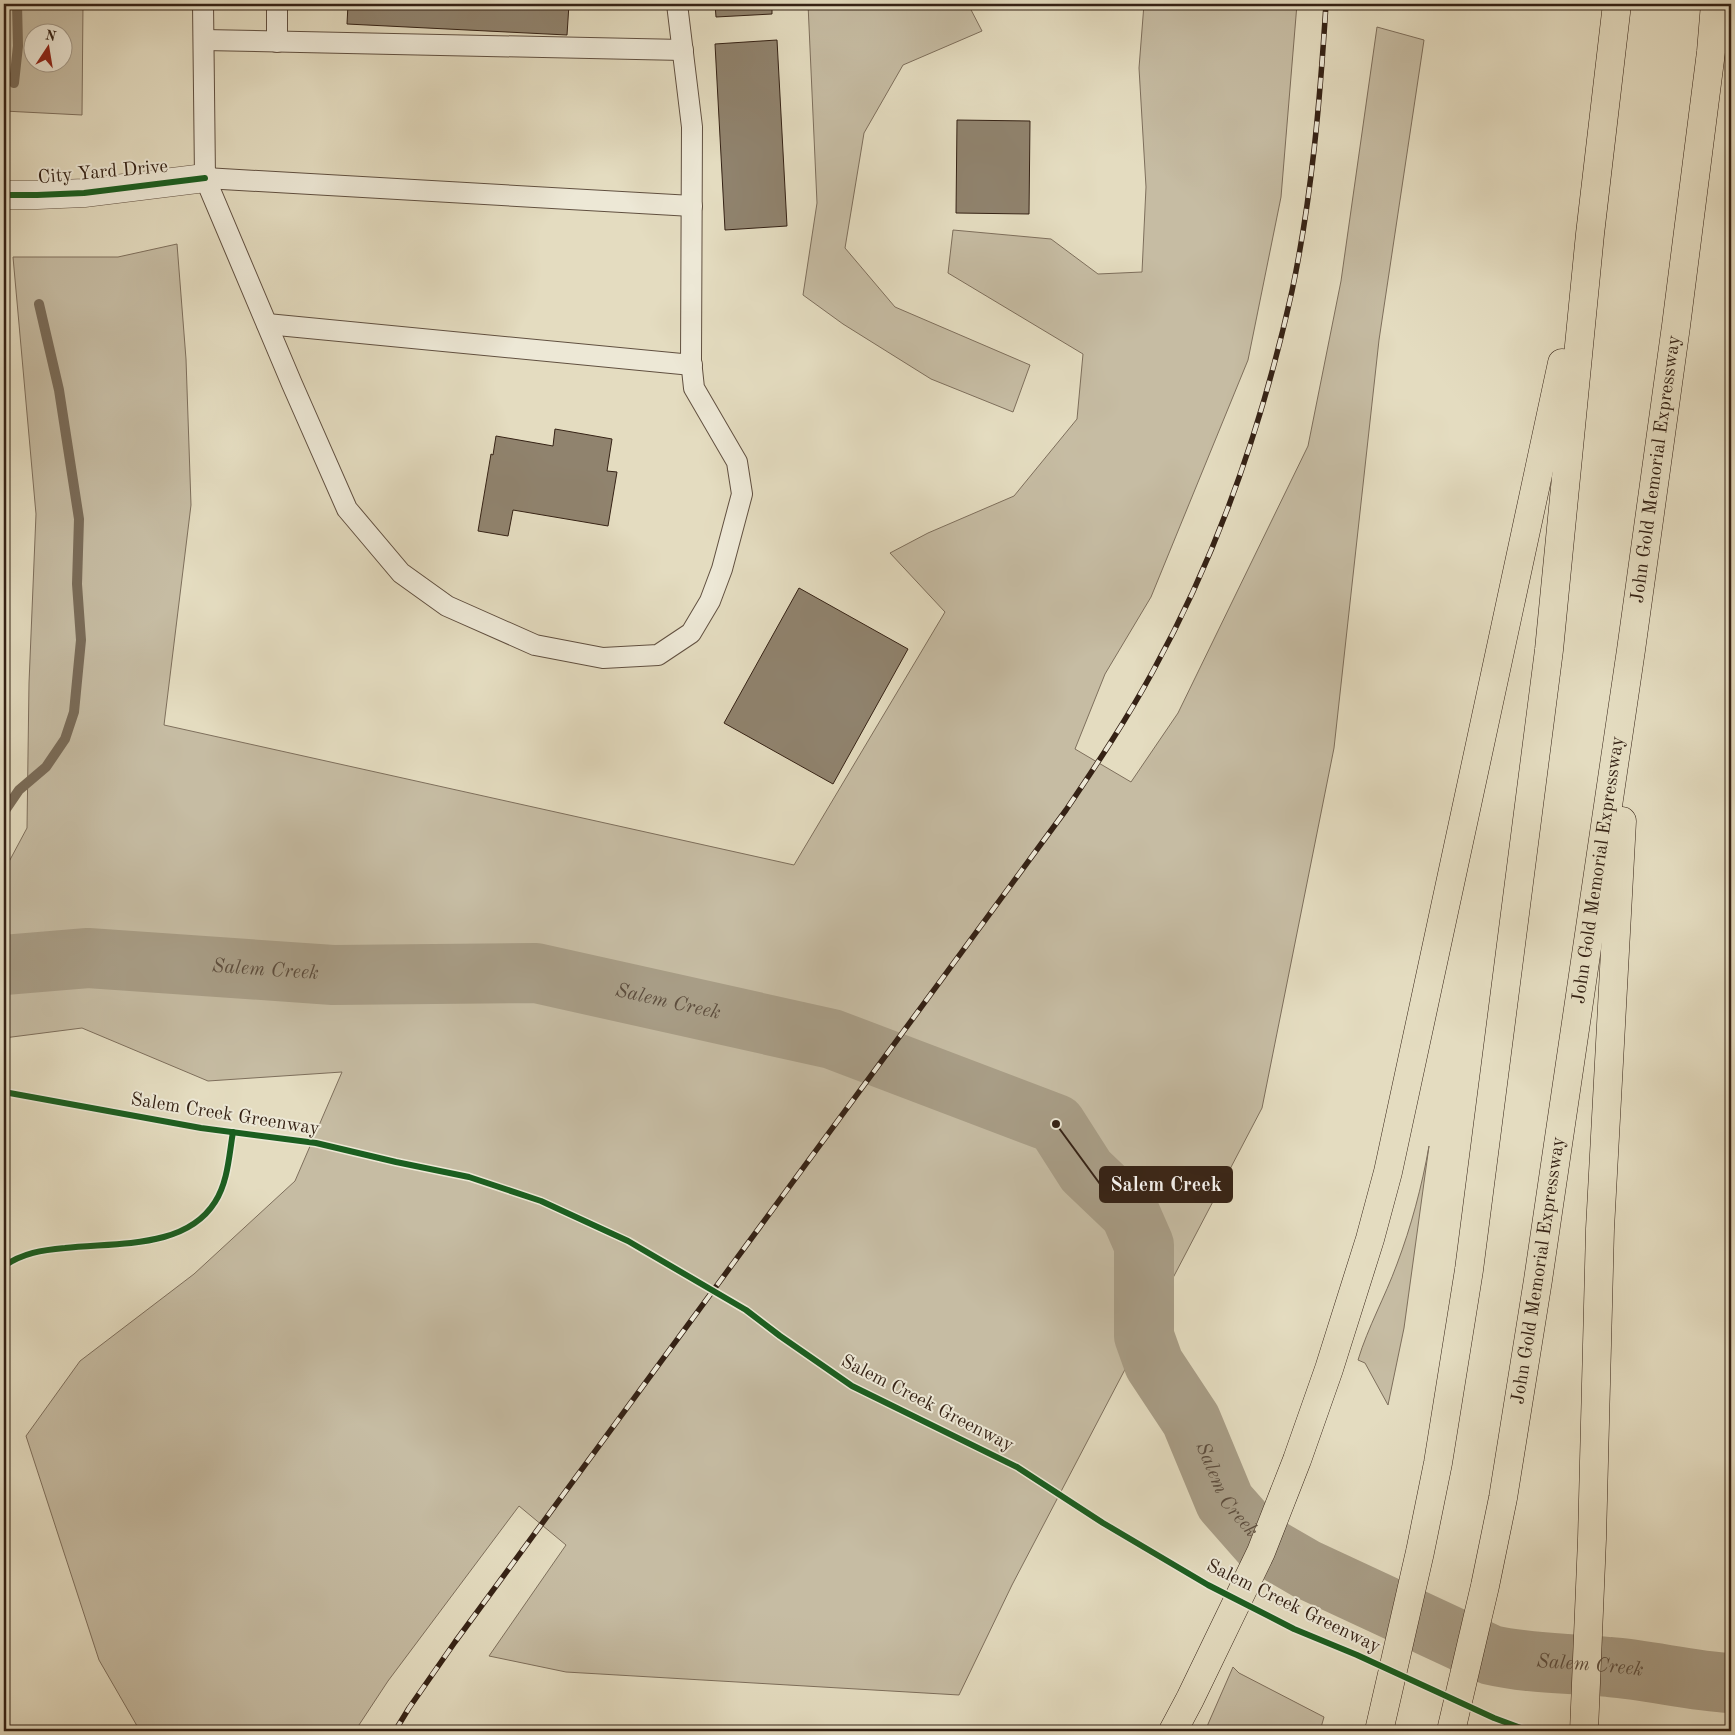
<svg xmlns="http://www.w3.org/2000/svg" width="1735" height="1735" font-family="'Old Standard TT',serif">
<rect width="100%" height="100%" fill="#e4dcc0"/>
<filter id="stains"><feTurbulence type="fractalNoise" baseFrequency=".004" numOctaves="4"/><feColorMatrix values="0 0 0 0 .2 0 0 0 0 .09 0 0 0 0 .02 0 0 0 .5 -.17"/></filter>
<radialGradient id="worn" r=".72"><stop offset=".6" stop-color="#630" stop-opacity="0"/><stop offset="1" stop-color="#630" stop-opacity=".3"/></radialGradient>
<g fill="#c6bca3" stroke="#7e6f5c" fill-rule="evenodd">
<path d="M4,4H83L82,115L4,111ZM32,32H62V62H32Z"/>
<path d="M808,4H968L982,31L903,65L864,133L845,248L895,307L1030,365L1013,412L931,379L843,324L803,295L817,203Z"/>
<path d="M1144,4H1297L1281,197L1248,360L1151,597L1105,674L1075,749L1131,782L1178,713L1308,446L1341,281L1377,27L1424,40L1379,340L1334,748L1262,1108L1012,1585L959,1695L566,1672L489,1656L566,1545L519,1506L388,1681L355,1731H140L99,1660L26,1436L80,1361L194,1274L295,1181L342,1072L208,1081L82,1028L4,1038V871L27,828L29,683L36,514L13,257H118L177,244L186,359L191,505L164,725L794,865L945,612L890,553L928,533L1014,496L1077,419L1083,354L948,273L953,230L1051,239L1098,274L1142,272L1146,187L1139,68Z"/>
<path d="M1429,1146L1404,1328L1388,1405L1365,1363L1358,1360C1368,1327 1385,1297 1397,1264C1411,1227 1422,1186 1429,1146Z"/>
<path d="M1233,1667L1239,1673L1324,1717L1320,1731H1205Z"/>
</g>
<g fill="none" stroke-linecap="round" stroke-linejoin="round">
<g stroke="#7a6c59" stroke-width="10">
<path d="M14,83L18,46L17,4"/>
<path d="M4,812L19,790L46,767L65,739L74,712L81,640L77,584L79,519L59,390L39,304"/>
</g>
<path stroke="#a89d86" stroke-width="60" id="s1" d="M4,965L88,958L333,975L536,973L832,1039L1056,1124L1086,1171L1130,1213L1144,1245V1336L1154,1364L1191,1420L1225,1502L1261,1543L1306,1569L1491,1655C1530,1664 1570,1663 1609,1667C1650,1670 1690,1681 1731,1683"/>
</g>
<g fill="#90836e" stroke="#352215">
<path d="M348,4H569L567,35L347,24Z"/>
<path d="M715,4H772V14L716,17Z"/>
<path d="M777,40L787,226L725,230L715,44Z"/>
<path d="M957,120L1030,121L1029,214L956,213Z"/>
<path d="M555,429L612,439L607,471L617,472L608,526L513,510L508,536L478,531L491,454L493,455L496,436L553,446Z"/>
<path d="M799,588L908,649L833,784L724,723Z"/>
</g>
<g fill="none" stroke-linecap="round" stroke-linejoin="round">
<defs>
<g id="service">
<path d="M203,4L205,178L292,384L347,509L401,573L447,606L535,645L603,658L658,655L691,633L710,601L722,569L742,494L737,462L694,388L691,360L692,127L677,4"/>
<path d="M204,40L683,50"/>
<path d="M277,42V4"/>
<path d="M205,178L692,206"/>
<path d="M267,324L692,365"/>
</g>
<path id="minor" d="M4,195H37L84,193L205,178"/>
<g id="motorway">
<path d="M1173,1731L1190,1699L1261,1552L1297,1460L1329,1369L1370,1239L1388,1172L1562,363"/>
<path d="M1379,1731L1420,1552L1438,1463L1469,1270L1549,650L1590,234L1617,4"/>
<path id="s2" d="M1451,1731L1485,1586L1503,1498L1538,1280L1631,650L1676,326L1711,52L1715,4"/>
<path d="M1584,1731L1592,1539L1600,1229L1622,821"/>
</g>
</defs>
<use href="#service" stroke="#615040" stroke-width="22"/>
<use href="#minor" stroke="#615040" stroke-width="29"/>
<use href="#motorway" stroke="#352215" stroke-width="29"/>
<use href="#service" stroke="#ede8d6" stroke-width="20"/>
<use href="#minor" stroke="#ede8d6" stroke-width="28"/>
<use href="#motorway" stroke="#e4dcc0" stroke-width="28"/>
<defs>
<path id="rail" d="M395,1731L409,1708L455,1642L1066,810C1097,764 1127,719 1153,671C1218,553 1263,422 1292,291C1312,196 1320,100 1326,4"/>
</defs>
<use href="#rail" stroke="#352215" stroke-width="5.5"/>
<use href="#rail" stroke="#ede8d6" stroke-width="4" stroke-dasharray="11" stroke-linecap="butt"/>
<defs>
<g id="cycleway">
<path d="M4,195H37L84,193L205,178"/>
<path d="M4,1092L201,1128L316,1143L396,1162L469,1177L541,1201L628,1241L746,1310L780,1336L852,1386L1017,1467L1103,1523L1208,1585L1294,1629L1357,1655L1494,1718L1529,1731"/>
<path d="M4,1266C23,1253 42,1250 65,1248C113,1242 185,1250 215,1202C228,1182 229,1155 233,1132"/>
</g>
</defs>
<use href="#cycleway" stroke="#ede8d6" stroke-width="9"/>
<use href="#cycleway" stroke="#1b5e20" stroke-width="6"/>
</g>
<g text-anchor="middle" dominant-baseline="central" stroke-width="4" stroke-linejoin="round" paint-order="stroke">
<g font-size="19" fill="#352215" stroke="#ede8d6">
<text transform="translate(103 173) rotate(-5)">City Yard Drive</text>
<text stroke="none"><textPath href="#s2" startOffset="1279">John Gold Memorial Expressway</textPath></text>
<text stroke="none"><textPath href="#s2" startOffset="874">John Gold Memorial Expressway</textPath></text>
<text transform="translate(225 1115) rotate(9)">Salem Creek Greenway</text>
<text stroke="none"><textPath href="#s2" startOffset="469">John Gold Memorial Expressway</textPath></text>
<text transform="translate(927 1404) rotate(27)">Salem Creek Greenway</text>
<text transform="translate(1293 1607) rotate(26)">Salem Creek Greenway</text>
</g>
<g font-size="20" font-style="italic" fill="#5d4d3d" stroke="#ede8d6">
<text stroke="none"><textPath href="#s1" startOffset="262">Salem Creek</textPath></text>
<text stroke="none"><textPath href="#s1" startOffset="668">Salem Creek</textPath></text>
<text stroke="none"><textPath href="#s1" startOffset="1494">Salem Creek</textPath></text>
<text stroke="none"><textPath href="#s1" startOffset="1914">Salem Creek</textPath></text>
</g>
</g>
<path fill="none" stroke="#352215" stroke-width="2" d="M1056 1124L1100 1184"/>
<circle fill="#352215" stroke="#ede8d6" stroke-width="2" cx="1056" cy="1124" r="5"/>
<rect fill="#352215" stroke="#352215" stroke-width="2" x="1100" y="1167" width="132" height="35" rx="5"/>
<g font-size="20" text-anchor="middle" font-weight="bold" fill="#fff">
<text x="1166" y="1191">Salem Creek</text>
</g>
<rect width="1735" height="1735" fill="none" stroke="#e4dcc0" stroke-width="20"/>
<rect x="5" y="5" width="1725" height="1725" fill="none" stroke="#352215" stroke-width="2.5"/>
<rect x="10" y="10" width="1715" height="1715" fill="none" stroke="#352215"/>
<g transform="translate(48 48) rotate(12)"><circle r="24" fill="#ede8d6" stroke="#a39989"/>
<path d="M0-4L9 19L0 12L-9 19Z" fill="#8f2418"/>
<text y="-8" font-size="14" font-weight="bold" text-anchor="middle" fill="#352215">N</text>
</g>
<rect width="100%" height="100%" filter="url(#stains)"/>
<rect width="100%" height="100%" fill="url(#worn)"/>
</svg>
